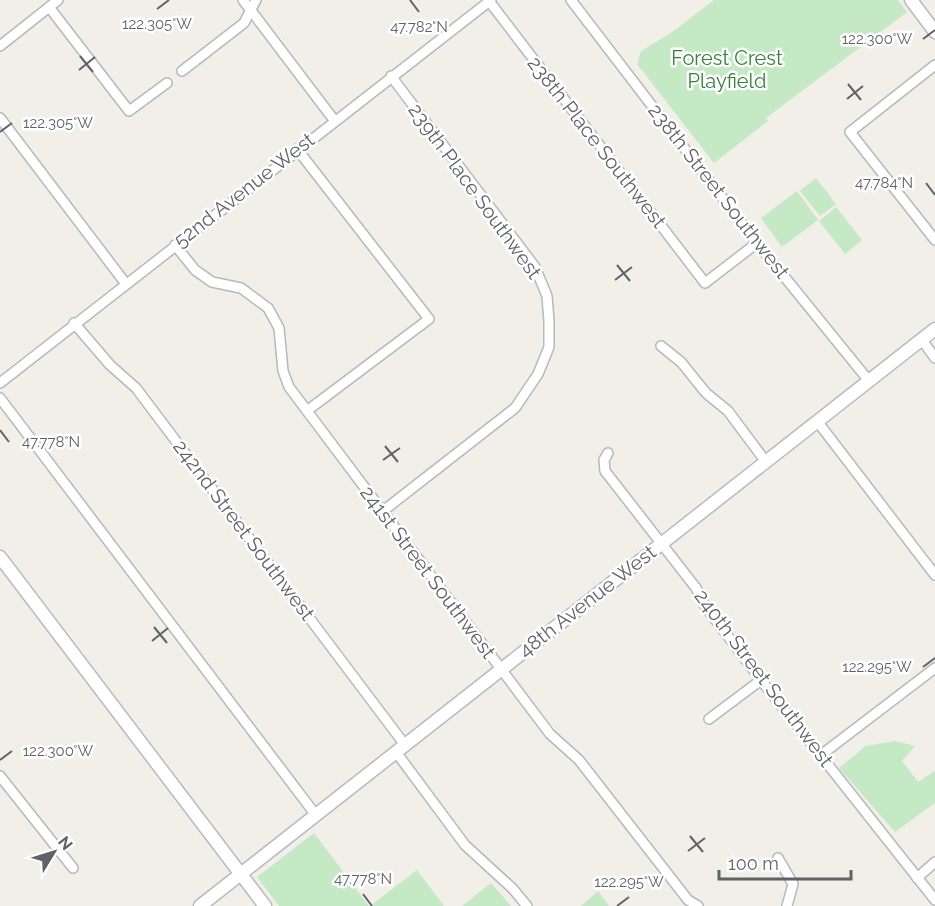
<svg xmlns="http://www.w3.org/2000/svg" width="935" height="906" font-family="Raleway,sans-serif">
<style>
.green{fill:#c5e8c5}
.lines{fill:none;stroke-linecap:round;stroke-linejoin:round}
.street-casing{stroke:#b5b8bc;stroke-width:12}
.secondary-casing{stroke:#b6babf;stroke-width:15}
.street{stroke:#fff;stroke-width:9}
.secondary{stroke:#fff;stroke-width:12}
.ticks{fill:none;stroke:#5f6368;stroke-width:2}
.labels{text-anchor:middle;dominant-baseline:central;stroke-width:5;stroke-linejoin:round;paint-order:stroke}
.park-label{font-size:20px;fill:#348238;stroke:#fff}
.street-label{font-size:20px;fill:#5f6368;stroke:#fff}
.ticks-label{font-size:15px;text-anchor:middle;fill:#5f6368;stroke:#fff;stroke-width:5;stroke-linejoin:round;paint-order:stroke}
</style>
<rect width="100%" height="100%" fill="#f1efe8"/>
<!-- green -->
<g class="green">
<path d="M 714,0 L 898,0 L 907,12 L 766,118 L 768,121 L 714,163 L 637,64 L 641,51 L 671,33 Z"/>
<path d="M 816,178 L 836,204 L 820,216 L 800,191 Z"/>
<path d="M 797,191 L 818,220 L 782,247 L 761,218 Z"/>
<path d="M 836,207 L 862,240 L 845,254 L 819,221 Z"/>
<path d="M 895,741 L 915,746 L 902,761 L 918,782 L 935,771 L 935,803 L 895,832 L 839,768 L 866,746 Z"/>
<path d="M 314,833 L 369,906 L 279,906 L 257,877 Z"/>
<path d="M 417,870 L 444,906 L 370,906 Z"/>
<path d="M 491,883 L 511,906 L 462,906 Z"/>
<path d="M 598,891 L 609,906 L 581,906 Z"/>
</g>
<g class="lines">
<defs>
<g id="street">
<path d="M 243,0 L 334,120"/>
<path d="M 571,0 L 757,243 L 869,381"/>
<path d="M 489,1 L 705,283 L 757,243"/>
<path d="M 49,7 L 129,111 L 167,83"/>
<path d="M 0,46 L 58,0"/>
<path d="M 935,65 L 850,132 L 935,240"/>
<path d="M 182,71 L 244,23 L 256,0"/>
<path d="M 0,118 L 126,284"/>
<path d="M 297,149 L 429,319 L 308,410"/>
<path d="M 175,245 L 195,270 L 212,282 L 241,288 L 268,308 L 279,328 L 283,371 L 289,387 L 550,734 L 579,760 L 688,900 L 698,906"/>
<path d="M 74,323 L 110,365 L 136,388 L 405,745"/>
<path d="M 922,340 L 935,358"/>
<path d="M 661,346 L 681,362 L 706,393 L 728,411 L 766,462"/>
<path d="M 0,383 L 491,0"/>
<path d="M 0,398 L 315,814"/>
<path d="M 817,421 L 935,575"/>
<path d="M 608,453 L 604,460 L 605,471 L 696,588 L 705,606 L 761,680 L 935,900"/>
<path d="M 383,511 L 515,408 L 538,374 L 549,347 L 549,321 L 547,296 L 535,267 L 391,76"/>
<path d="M 709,719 L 761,680"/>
<path d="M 396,752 L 465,845 L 513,889 L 527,906"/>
<path d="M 821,755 L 935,668"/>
<path d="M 0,776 L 73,868"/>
<path d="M 778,858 L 793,884 L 787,906"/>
<path d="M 917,878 L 935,862"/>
</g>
<g id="secondary">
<path d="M 911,0 L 935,32"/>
<path d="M 0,557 L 265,906"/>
<path d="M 200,906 L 935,329"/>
</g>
</defs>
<!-- street casing -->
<use href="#street" class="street-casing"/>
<!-- secondary casing -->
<use href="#secondary" class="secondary-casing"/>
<!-- street -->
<use href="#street" class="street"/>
<!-- secondary -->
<use href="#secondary" class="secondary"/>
</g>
<!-- ticks -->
<path class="ticks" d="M 410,0 L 419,12M 157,9 L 169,0M 923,39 L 935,30M 80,56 L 93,72M 79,70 L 95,57M 848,84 L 861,100M 847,99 L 863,86M 0,132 L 12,123M 926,183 L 935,195M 617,265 L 630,281M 615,280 L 632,267M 0,430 L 9,442M 385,446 L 398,462M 383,460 L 400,448M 154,627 L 167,643M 152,641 L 168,628M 923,667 L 935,658M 0,760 L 12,751M 690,836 L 703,852M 688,851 L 705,838M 363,894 L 372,906M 617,906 L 629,897"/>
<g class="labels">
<!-- park labels -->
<g class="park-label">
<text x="727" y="58">Forest Crest<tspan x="727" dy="23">Playfield</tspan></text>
</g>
<!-- street labels -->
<g class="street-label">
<text transform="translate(597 142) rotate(52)">238th Place Southwest</text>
<text transform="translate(244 190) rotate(-38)">52nd Avenue West</text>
<text transform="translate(475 191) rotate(54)">239th Place Southwest</text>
<text transform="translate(719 191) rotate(52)">238th Street Southwest</text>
<text transform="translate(244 530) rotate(53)">242nd Street Southwest</text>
<text transform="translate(428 572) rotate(53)">241st Street Southwest</text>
<text transform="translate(587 601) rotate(-38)">48th Avenue West</text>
<text transform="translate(764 678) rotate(53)">240th Street Southwest</text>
</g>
</g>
<g class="ticks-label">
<text x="157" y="29">122.305°W</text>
<text x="419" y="32">47.782°N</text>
<text x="877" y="44">122.300°W</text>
<text x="58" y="128">122.305°W</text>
<text x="884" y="188">47.784°N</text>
<text x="51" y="447">47.778°N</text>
<text x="877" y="672">122.295°W</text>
<text x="58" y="756">122.300°W</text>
<text x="363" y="884">47.778°N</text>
<text x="629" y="887">122.295°W</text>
</g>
<!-- north arrow -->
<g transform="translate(54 852) rotate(52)" stroke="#ffffff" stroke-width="4.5" paint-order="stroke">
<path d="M0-4.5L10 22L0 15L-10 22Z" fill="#5f6368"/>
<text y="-9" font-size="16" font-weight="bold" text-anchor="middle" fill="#5f6368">N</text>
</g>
<!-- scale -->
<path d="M719 870v9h132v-9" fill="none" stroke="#5f6368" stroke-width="3"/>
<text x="728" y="870" font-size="18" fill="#5f6368" stroke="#ffffff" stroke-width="4.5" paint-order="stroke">100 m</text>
</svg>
